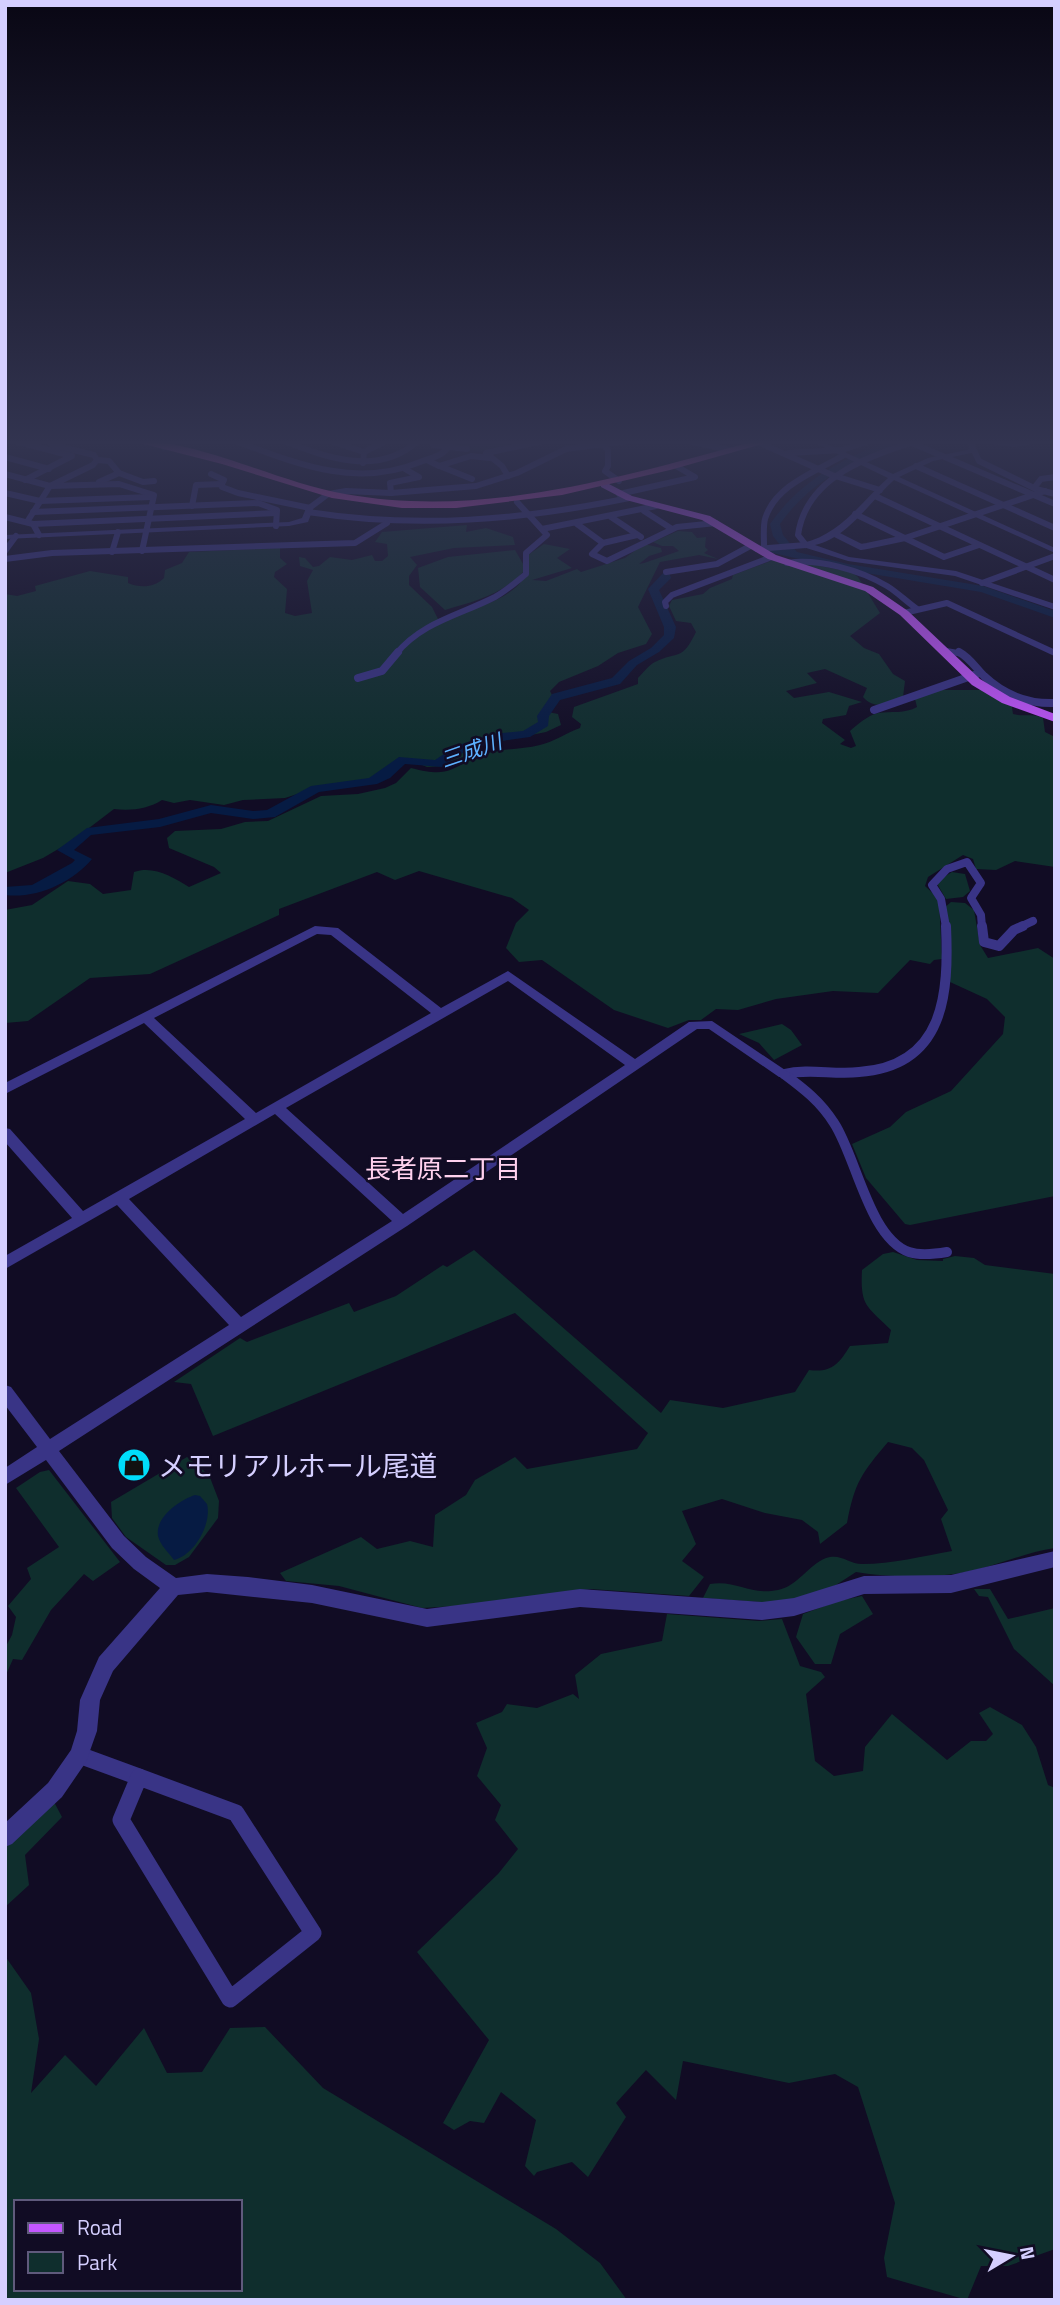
<svg xmlns="http://www.w3.org/2000/svg" width="1060" height="2305" font-family="'Titillium Web','Noto Sans JP',sans-serif">
<style>
.green{fill:#0f2e2d;fill-rule:evenodd}
.water{fill:#061b43}
.lines{fill:none;stroke-linecap:round;stroke-linejoin:round}
.river{fill:#061b43;fill-rule:evenodd}
.minor-far3{stroke:#393486;stroke-width:6}
.minor-far2{stroke:#393486;stroke-width:8}
.minor-far1{stroke:#393486;stroke-width:10}
.minor{stroke:#393486;stroke-width:17}
.tertiary{fill:#393486;fill-rule:evenodd}
.primary{fill:#c356ff;fill-rule:evenodd}
.trunk{fill:#e150ce;fill-rule:evenodd}
.labels{text-anchor:middle;dominant-baseline:central;stroke-width:5;stroke-linejoin:round;paint-order:stroke}
.far-water-label{font-size:21px;font-style:italic;fill:#5db1ff;stroke:#110c24}
.neighbourhood-label{font-size:26px;fill:#ffd1ee;stroke:#110c24}
.near-poi-label{font-size:28px;fill:#d5cfff;stroke:#110c24;text-anchor:start}
</style>
<rect width="100%" height="100%" fill="#110c24"/>
<!-- green -->
<g class="green">
<path d="M 429,440 L 511,440 L 508,445 L 480,451 L 434,444 Z"/>
<path d="M 467,525 L 466,532 L 486,528 L 513,537 L 515,545 L 454,548 L 410,557 L 417,565 L 409,576 L 409,585 L 432,607 L 438,619 C 471,609 535,597 528,555 L 544,544 L 570,549 L 557,558 L 572,568 L 532,580 L 546,581 L 577,569 L 581,572 L 625,558 L 644,544 L 661,548 L 662,552 L 649,556 L 639,564 L 644,563 L 679,551 L 673,546 L 662,546 L 653,542 L 678,531 L 692,532 L 697,538 L 706,537 L 705,547 L 708,550 L 704,553 L 718,559 L 699,555 L 660,562 L 638,607 L 652,634 L 646,644 L 618,653 L 598,666 L 559,682 L 550,691 L 554,699 L 552,706 L 544,706 L 543,711 L 558,714 L 561,725 L 546,732 L 502,741 L 498,735 L 480,738 L 477,746 L 459,761 L 446,766 L 427,767 L 410,760 L 400,762 L 383,780 L 370,784 L 316,788 L 285,798 L 243,800 L 224,805 L 190,800 L 174,803 L 162,800 C 148,809 131,811 114,809 L 72,841 L 43,858 L 5,873 L 5,594 L 17,596 L 36,591 L 35,586 L 90,571 L 128,577 L 128,583 C 140,588 154,588 164,578 L 165,570 L 182,563 L 189,552 L 280,548 L 280,558 L 287,564 L 275,572 L 274,577 L 287,589 L 285,613 L 295,616 L 312,613 L 307,581 L 313,570 L 300,566 L 299,557 L 305,558 L 313,567 L 319,566 L 330,557 L 352,560 L 372,555 L 375,561 L 382,561 L 388,556 L 387,544 L 375,542 L 382,532 Z"/>
<path d="M 515,550 L 526,569 C 504,594 476,601 445,610 L 420,587 L 418,568 L 448,557 Z"/>
<path d="M 779,558 L 851,572 L 858,577 L 880,613 L 850,636 L 864,648 L 879,654 L 893,674 L 905,681 L 903,697 C 887,703 876,711 863,697 L 867,688 L 825,669 L 807,673 L 817,683 L 786,691 L 794,698 L 829,692 L 862,702 L 849,706 L 846,715 L 823,719 L 822,723 L 845,740 L 840,744 L 851,748 L 856,746 L 850,731 C 858,724 867,716 878,713 C 891,711 905,714 917,707 L 915,699 L 934,690 L 989,690 L 1011,701 L 1013,714 C 1024,717 1033,713 1043,718 L 1045,732 L 1055,737 L 1055,867 L 1015,861 L 996,870 L 976,869 L 973,859 L 963,855 L 928,877 L 925,886 L 939,899 L 942,959 L 934,960 L 930,964 L 910,960 L 878,993 L 833,991 L 776,999 L 738,1010 L 716,1009 L 701,1020 L 689,1020 L 668,1028 L 614,1010 L 542,960 L 519,962 L 506,948 L 516,923 L 529,910 L 512,898 L 419,871 L 395,880 L 377,872 L 279,909 L 279,915 L 150,974 L 90,978 L 28,1021 L 5,1023 L 5,910 L 32,905 L 68,881 L 90,884 L 103,894 L 131,890 L 134,872 C 153,865 173,877 189,887 L 221,873 L 214,867 L 169,848 L 167,838 L 175,831 L 221,829 L 245,822 L 268,821 L 321,796 L 358,794 L 385,788 L 396,783 L 411,768 C 450,778 448,769 482,755 C 500,748 521,750 540,745 C 554,742 566,733 580,728 L 581,724 L 572,717 L 574,707 L 638,684 L 638,678 C 643,673 649,665 655,662 C 680,650 681,662 696,632 L 691,623 L 676,621 L 669,606 L 672,600 L 703,594 L 710,588 L 732,579 L 733,575 Z"/>
<path d="M 952,872 L 965,874 L 970,891 L 963,897 L 946,899 L 936,882 Z"/>
<path d="M 951,902 L 965,903 L 974,910 L 980,945 L 988,958 L 1038,948 L 1055,959 L 1055,1196 L 910,1225 L 905,1224 L 866,1178 L 852,1144 L 890,1127 L 906,1112 L 951,1091 L 1003,1034 L 1005,1017 L 987,999 L 950,982 L 944,908 Z"/>
<path d="M 782,1024 L 791,1030 L 802,1045 L 774,1060 L 759,1043 L 739,1034 Z"/>
<path d="M 474,1250 L 661,1413 L 670,1400 L 723,1408 L 795,1392 L 809,1370 C 831,1373 839,1364 850,1346 L 888,1343 L 891,1330 C 867,1306 860,1307 862,1270 L 883,1254 L 893,1252 L 917,1260 L 943,1261 L 943,1259 L 955,1256 L 974,1258 L 985,1265 L 1055,1274 L 1055,1548 C 1020,1553 989,1570 954,1574 C 925,1578 885,1577 856,1572 L 836,1585 L 788,1604 L 703,1598 L 710,1584 C 738,1580 749,1596 778,1590 C 798,1586 808,1565 826,1558 C 841,1553 849,1564 862,1564 C 892,1564 923,1556 952,1551 L 941,1519 L 948,1510 L 924,1460 L 912,1448 L 888,1442 C 861,1474 855,1482 847,1523 L 820,1544 L 818,1532 L 802,1520 L 765,1513 L 722,1499 L 682,1511 L 696,1544 L 682,1561 L 704,1577 L 689,1596 L 591,1589 L 456,1606 L 422,1608 L 339,1586 L 286,1581 L 280,1573 L 361,1537 L 377,1549 L 410,1541 L 433,1547 L 435,1515 L 466,1495 L 475,1480 L 515,1457 L 527,1469 L 637,1449 L 648,1433 L 515,1313 L 213,1436 L 191,1384 L 174,1382 L 240,1338 L 247,1342 L 349,1303 L 354,1312 L 396,1296 L 443,1265 L 447,1267 Z"/>
<path d="M 187,1457 L 209,1475 L 219,1501 L 218,1518 L 189,1557 L 175,1565 L 166,1565 L 126,1537 L 112,1518 L 111,1502 Z"/>
<path d="M 49,1470 L 120,1562 L 93,1581 L 84,1574 L 51,1610 L 22,1660 L 13,1659 L 5,1677 L 5,1648 L 12,1635 L 16,1617 L 8,1606 L 31,1579 L 27,1568 L 59,1547 L 16,1488 L 40,1472 Z"/>
<path d="M 974,1589 L 990,1589 L 1008,1619 L 1055,1608 L 1055,1686 L 1014,1649 L 988,1597 L 979,1596 Z"/>
<path d="M 862,1596 L 873,1614 L 840,1634 L 831,1664 L 815,1664 L 796,1637 L 803,1614 L 838,1601 Z"/>
<path d="M 667,1614 L 759,1621 L 782,1619 L 800,1666 L 821,1672 L 825,1677 L 806,1694 L 815,1761 L 834,1776 L 863,1771 L 865,1747 L 892,1714 L 947,1760 L 971,1741 L 986,1741 L 993,1734 L 979,1713 L 990,1707 L 1022,1725 L 1036,1747 L 1048,1785 L 1055,1788 L 1055,2249 L 1008,2266 L 981,2266 L 967,2300 L 887,2277 L 884,2258 L 895,2203 L 858,2087 L 835,2074 L 789,2083 L 683,2061 L 676,2100 L 646,2070 L 616,2103 L 626,2117 L 588,2177 L 572,2162 L 537,2172 L 534,2176 L 525,2166 L 536,2120 L 501,2092 L 484,2123 L 470,2121 L 454,2130 L 443,2123 L 489,2040 L 417,1952 L 498,1874 L 518,1849 L 495,1820 L 501,1805 L 477,1776 L 487,1748 L 476,1723 L 502,1712 L 507,1704 L 537,1708 L 573,1694 L 579,1699 L 575,1675 L 601,1654 L 662,1641 Z"/>
<path d="M 54,1802 L 62,1817 L 25,1855 L 29,1885 L 5,1907 L 5,1846 Z"/>
<path d="M 5,1956 L 31,1993 L 39,2039 L 31,2093 L 65,2055 L 96,2086 L 144,2028 L 167,2073 L 202,2072 L 230,2028 L 265,2027 L 323,2088 L 556,2229 L 600,2263 L 627,2300 L 5,2300 ZM 16,2202 L 240,2202 L 240,2289 L 16,2289 Z"/>
</g>
<!-- water -->
<path class="water" d="M 195,1495 L 200,1496 L 207,1504 C 212,1523 195,1555 174,1560 C 169,1553 160,1545 158,1536 C 155,1517 180,1500 195,1495 Z"/>
<g class="lines">
<!-- river -->
<g class="river">
<path d="M 894,440 L 908,440 C 898,447 884,450 872,455 C 835,470 803,491 780,524 L 783,535 L 797,552 L 848,564 L 983,586 L 1055,611 L 1055,618 L 981,592 L 848,570 L 764,551 L 764,547 L 784,550 L 773,536 L 770,524 C 801,480 844,457 894,440 Z"/>
<path d="M 665,571 L 669,572 L 671,578 L 659,590 L 676,627 L 674,638 L 659,652 L 637,665 L 620,684 L 560,700 L 549,716 L 548,726 L 530,737 L 494,742 L 464,752 L 442,767 L 405,764 L 390,778 L 377,784 L 319,792 L 275,817 L 253,819 L 211,813 L 160,827 L 91,835 L 74,850 L 92,859 C 72,883 36,899 5,895 L 5,887 L 32,885 L 72,863 L 75,860 L 57,850 L 87,828 L 159,819 L 211,805 L 253,811 L 267,810 L 311,786 L 369,778 L 399,757 L 435,760 L 456,746 L 492,734 L 523,731 L 538,722 L 537,716 L 552,694 L 612,678 L 629,661 L 651,648 L 664,635 L 664,627 L 648,589 Z"/>
</g>
<!-- minor-far3 -->
<g class="minor-far3">
<path d="M 11,440 L 72,456 L 25,480"/>
<path d="M 233,440 C 295,463 355,489 420,462 C 430,458 443,456 448,447"/>
<path d="M 281,440 C 326,457 378,478 419,440"/>
<path d="M 327,440 L 364,452 L 363,463"/>
<path d="M 396,440 L 404,440"/>
<path d="M 684,440 L 730,450"/>
<path d="M 753,440 L 832,475 L 880,490"/>
<path d="M 969,440 L 979,461 L 1036,489 L 1055,494"/>
<path d="M 986,440 L 1014,444 L 1039,440"/>
<path d="M 912,443 L 1055,504"/>
<path d="M 433,445 L 467,449"/>
<path d="M 604,446 L 608,450 L 608,466 L 605,471 L 619,481"/>
<path d="M 164,447 L 178,440"/>
<path d="M 364,452 L 388,440"/>
<path d="M 788,453 L 842,450 L 872,440"/>
<path d="M 5,457 L 49,469"/>
<path d="M 97,460 L 109,461 L 119,473 L 99,482"/>
<path d="M 427,460 L 439,466 L 471,456 L 490,458"/>
<path d="M 916,466 L 1055,528"/>
<path d="M 442,467 L 472,479"/>
<path d="M 119,473 L 143,482 L 154,481"/>
<path d="M 5,474 L 50,486 L 119,484 L 154,495 L 142,551"/>
<path d="M 211,474 L 224,480 L 222,484"/>
<path d="M 508,476 L 502,466 L 486,453 L 547,440"/>
<path d="M 1034,488 L 1041,479 L 1055,477"/>
<path d="M 5,493 L 40,501 L 151,497"/>
<path d="M 391,493 L 390,483 L 419,477 L 405,469"/>
<path d="M 329,494 L 346,491 L 391,493 L 476,486 L 517,473 L 566,449 L 635,440"/>
<path d="M 619,494 L 695,477 L 676,466"/>
<path d="M 875,496 L 1055,580"/>
<path d="M 192,506 L 196,485 L 222,484 L 222,487 L 238,493 L 310,508"/>
<path d="M 644,511 L 672,529"/>
<path d="M 33,512 L 258,503 L 277,510 L 276,526"/>
<path d="M 308,512 C 417,529 522,520 629,498"/>
<path d="M 855,514 L 944,557 L 979,545"/>
<path d="M 5,517 L 33,524 L 39,535"/>
<path d="M 611,517 L 641,537"/>
<path d="M 27,522 L 50,486 L 93,465 L 97,460 L 94,455 L 53,445 L 48,440"/>
<path d="M 33,524 L 276,513"/>
<path d="M 577,524 L 603,543 L 637,535"/>
<path d="M 542,529 L 656,506"/>
<path d="M 835,534 L 861,547 L 867,546 L 905,538 L 1045,491"/>
<path d="M 603,543 L 592,554 L 607,561 L 677,527 L 716,523"/>
<path d="M 806,545 L 798,535 C 806,476 871,455 921,440"/>
<path d="M 764,546 C 764,537 763,527 765,519 C 775,485 817,471 844,455"/>
<path d="M 757,549 L 806,545"/>
<path d="M 5,551 L 16,536"/>
<path d="M 112,552 L 118,532"/>
<path d="M 5,559 L 52,553 L 355,543 L 387,523"/>
<path d="M 787,563 C 818,558 860,570 887,586 C 897,592 907,602 917,609"/>
<path d="M 666,572 L 717,564 L 752,545"/>
<path d="M 982,583 L 1055,556"/>
<path d="M 666,606 L 665,602 L 672,595 L 772,557"/>
<path d="M 904,613 L 947,603 L 1055,653"/>
<path d="M 941,650 L 963,654"/>
<path d="M 396,654 C 422,622 460,615 495,597 C 506,591 516,582 526,574 L 526,553 L 547,535 L 517,502"/>
</g>
<!-- minor-far2 -->
<g class="minor-far2">
<path d="M 959,652 C 970,658 975,667 984,676 C 1004,695 1027,704 1055,703"/>
<path d="M 358,678 L 382,671 L 398,652"/>
<path d="M 874,710 L 977,674"/>
<path d="M 946,927 L 941,899 L 932,885 L 947,869 L 967,862 L 981,883 L 971,898 L 981,915 L 982,927"/>
<path d="M 1020,927 L 1033,921"/>
</g>
<!-- minor-far1 -->
<g class="minor-far1">
<path d="M 982,926 L 984,942 L 999,946 L 1014,930 L 1023,926"/>
<path d="M 784,1074 C 809,1068 834,1075 859,1072 C 945,1066 949,993 946,926"/>
<path d="M 784,1074 C 804,1089 820,1101 834,1123 C 856,1156 869,1238 909,1252 C 921,1256 935,1254 947,1252"/>
</g>
<!-- minor -->
<g class="minor">
<path d="M 79,1755 L 139,1777"/>
<path d="M 139,1777 L 236,1813 L 313,1933 L 230,1999 L 121,1820 Z"/>
</g>
<!-- tertiary -->
<g class="tertiary">
<path d="M 809,440 L 818,440 L 893,474 L 928,458 L 976,448 L 976,452 L 933,461 L 899,477 L 1055,548 L 1055,553 L 894,480 C 869,502 849,537 815,545 L 849,557 L 956,571 L 1055,604 L 1055,610 L 955,576 L 848,561 L 803,547 L 803,543 C 841,534 861,502 888,478 Z"/>
<path d="M 326,492 L 333,494 L 313,509 L 308,522 L 289,526 L 5,539 L 5,535 L 289,522 L 302,518 L 307,506 Z"/>
<path d="M 315,926 L 338,928 L 441,1008 L 508,971 L 635,1059 L 689,1022 L 712,1021 L 791,1074 L 789,1077 L 779,1077 L 709,1029 L 697,1029 L 407,1226 L 59,1451 L 124,1536 L 146,1557 L 176,1578 L 207,1574 L 248,1577 L 312,1585 L 427,1609 L 580,1589 L 762,1602 L 794,1598 L 864,1576 L 951,1575 L 1055,1551 L 1055,1567 L 951,1593 L 864,1594 L 794,1616 L 762,1620 L 580,1607 L 427,1627 L 312,1603 L 207,1592 L 178,1595 L 113,1671 L 100,1700 L 97,1731 L 86,1762 L 62,1797 L 12,1844 L 5,1847 L 5,1823 L 48,1783 L 71,1750 L 77,1731 L 80,1700 L 99,1657 L 160,1588 L 134,1569 L 112,1548 L 46,1460 L 5,1485 L 5,1468 L 37,1447 L 5,1405 L 5,1385 L 11,1387 L 50,1439 L 229,1325 L 117,1205 L 5,1269 L 5,1256 L 72,1218 L 5,1142 L 5,1128 L 10,1129 L 83,1211 L 245,1119 L 144,1023 L 5,1094 L 5,1083 ZM 317,934 L 331,935 L 431,1013 L 256,1113 L 154,1018 ZM 508,981 L 625,1065 L 403,1214 L 286,1108 ZM 275,1114 L 392,1221 L 241,1317 L 129,1199 Z"/>
</g>
<!-- primary -->
<path class="primary" d="M 601,483 L 607,483 L 632,496 L 710,516 L 776,555 L 873,587 L 908,611 L 980,679 L 1010,697 L 1055,714 L 1055,722 L 1002,703 L 972,685 L 900,615 L 865,591 L 768,559 L 702,520 L 626,500 L 601,487 Z"/>
<!-- trunk -->
<path class="trunk" d="M 128,440 C 203,440 272,481 345,494 C 485,519 624,476 759,440 L 776,440 L 670,470 L 562,495 L 456,508 L 402,508 L 332,498 L 222,464 Z"/>
</g>
<!-- sky -->
<linearGradient id="sky" x2="0" y2="1"><stop stop-color="#090714"/><stop offset="0.58" stop-color="#323450"/><stop offset="1" stop-color="#323450" stop-opacity="0"/></linearGradient>
<rect width="1060" height="763" fill="url(#sky)"/>
<!-- icons -->
<defs>
<symbol id="shop-disc" viewBox="-11 -11 22 22"><circle r="9.5" fill="#00ddfa" stroke="#110c24"/><path d="M-5-2.5h2.3a2.7 3.5 0 0 1 5.4 0H5L5.5 6h-11ZM-1.5-2.5h3a1.5 2.3 0 0 0-3 0Z" fill="#111"/></symbol>
</defs>
<g fill-rule="evenodd">
<use href="#shop-disc" x="115" y="1446" width="38" height="38"/>
</g>
<g class="labels">
<!-- far-water labels -->
<g class="far-water-label">
<text transform="translate(471 750) rotate(-19)">三成川</text>
</g>
<!-- neighbourhood labels -->
<g class="neighbourhood-label">
<text x="443" y="1168">長者原二丁目</text>
</g>
<!-- near-poi labels -->
<g class="near-poi-label">
<text x="158" y="1465">メモリアルホール尾道</text>
</g>
</g>
<!-- border -->
<rect width="1060" height="2305" fill="none" stroke="#d5cfff" stroke-width="14"/>
<!-- legend -->
<rect x="14" y="2200" width="228" height="91" fill="#110c24" stroke="#5f5a7c" stroke-width="2"/>
<rect x="28" y="2223" width="35" height="10" fill="#c356ff" stroke="#5f5a7c" stroke-width="2"/>
<text x="77" y="2235" font-size="21" fill="#d5cfff">Road</text>
<rect x="28" y="2252" width="35" height="21" fill="#0f2e2d" stroke="#5f5a7c" stroke-width="2"/>
<text x="77" y="2270" font-size="21" fill="#d5cfff">Park</text>
<!-- north arrow -->
<g transform="translate(1011 2256) rotate(80)" stroke="#110c24" stroke-width="5" paint-order="stroke">
<path d="M0-5L12 26L0 18L-12 26Z" fill="#d5cfff"/>
<text y="-10" font-size="19" font-weight="bold" text-anchor="middle" fill="#d5cfff">N</text>
</g>
</svg>
